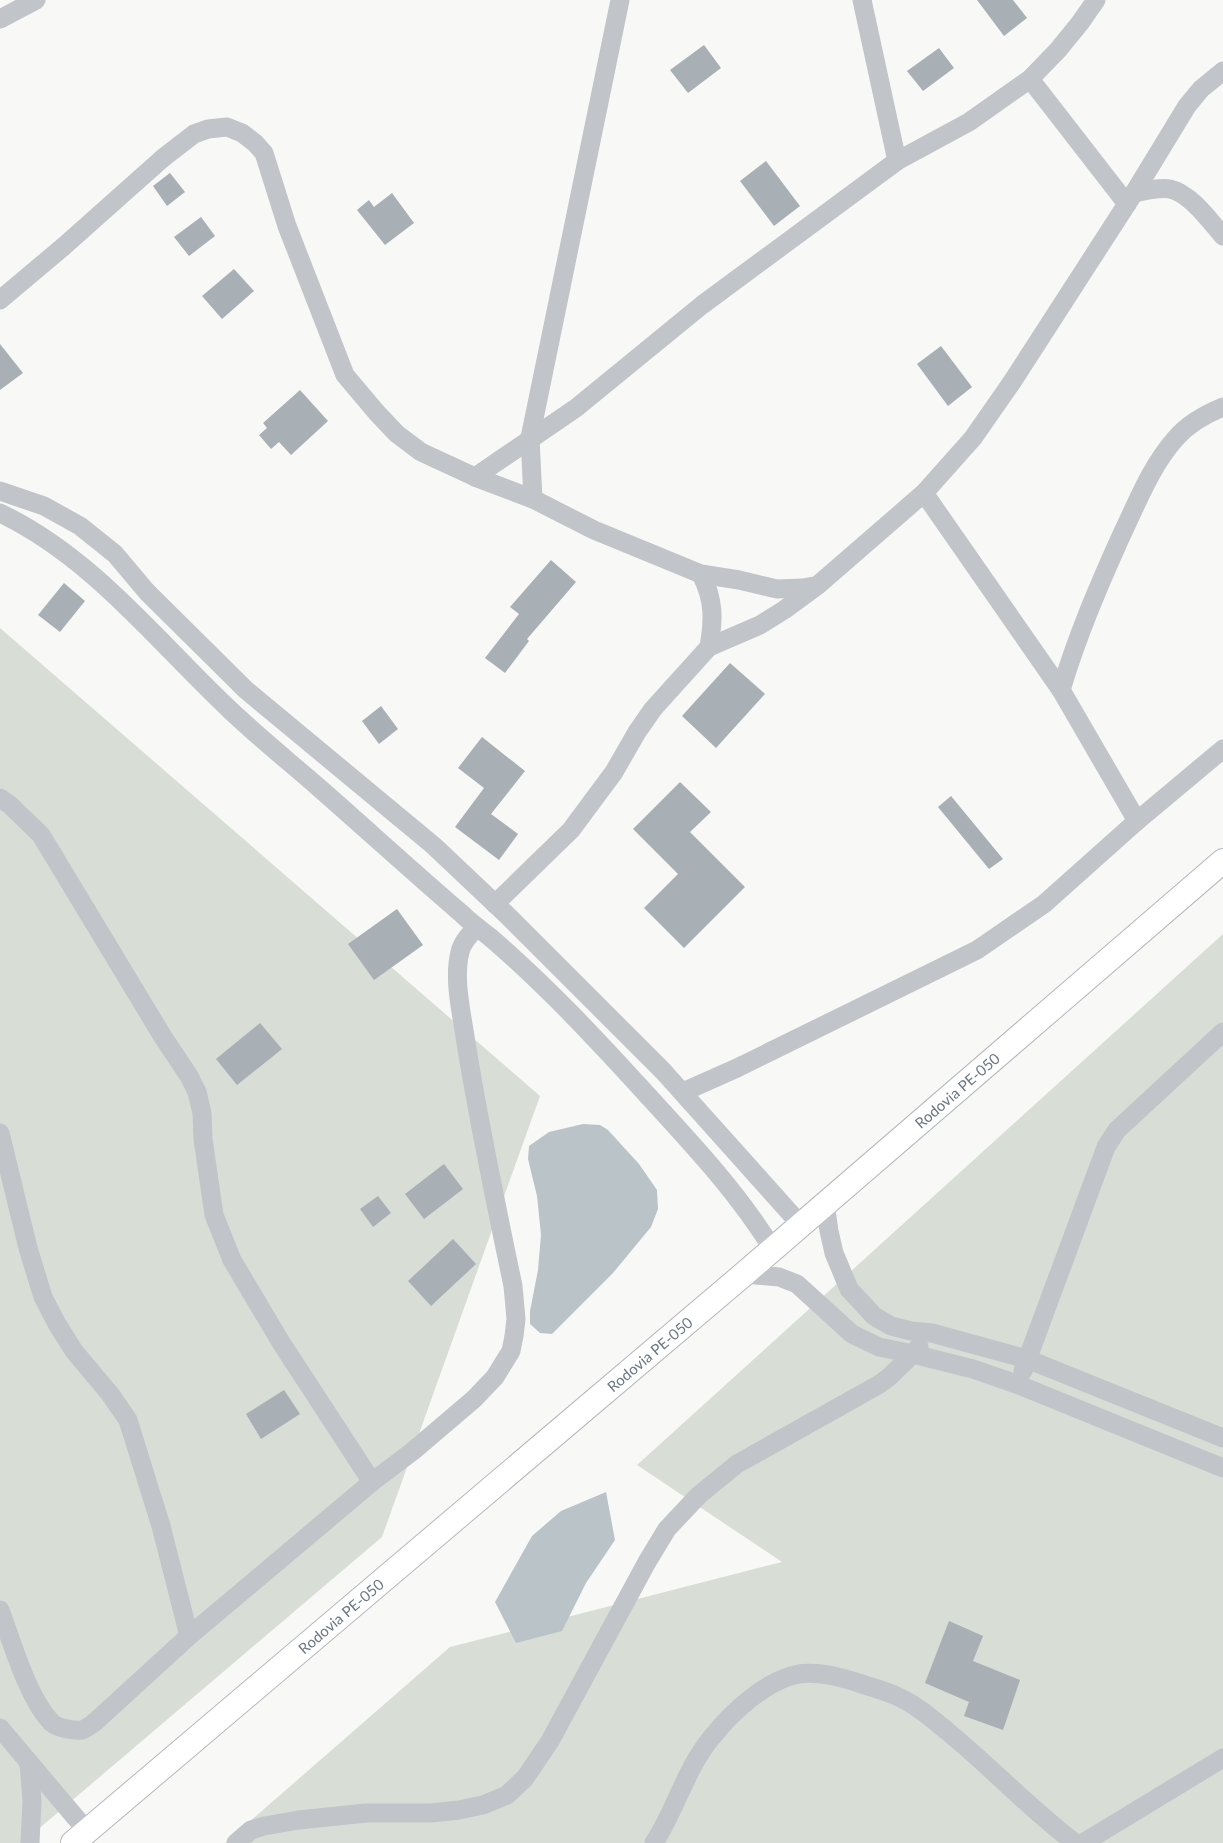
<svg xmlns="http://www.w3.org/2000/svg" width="1223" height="1843" font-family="Lato,sans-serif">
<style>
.green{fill:#d8ddd6}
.water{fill:#bac3c8}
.building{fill:#a8afb5}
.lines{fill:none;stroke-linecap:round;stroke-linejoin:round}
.major-casing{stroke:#b4b8bc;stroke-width:26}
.minor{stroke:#c1c4c8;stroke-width:19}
.major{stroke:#fff;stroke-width:24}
.labels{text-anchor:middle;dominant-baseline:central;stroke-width:5;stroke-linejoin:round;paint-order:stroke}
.street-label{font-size:15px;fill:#6b7784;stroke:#fff}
</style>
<rect width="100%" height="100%" fill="#f8f9f7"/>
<!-- green -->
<g class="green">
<path d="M 0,628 L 540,1096 L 382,1537 L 22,1843 L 0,1843 Z"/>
<path d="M 1223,934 L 1223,1843 L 225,1843 L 450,1647 L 782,1562 L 637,1465 Z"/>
</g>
<!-- water -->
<g class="water">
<path d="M 583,1124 L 600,1125 L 608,1130 L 639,1164 L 657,1190 L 658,1209 L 651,1227 L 613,1273 L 552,1334 L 540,1333 L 530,1324 L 530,1311 L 538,1270 L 541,1235 L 537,1196 L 528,1159 L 529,1146 L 549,1132 Z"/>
<path d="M 606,1492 L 615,1540 L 586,1583 L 562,1631 L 516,1643 L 495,1602 L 532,1536 L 561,1511 Z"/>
</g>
<!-- building -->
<g class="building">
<path d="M 977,0 L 1013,0 L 1027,18 L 1004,36 Z"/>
<path d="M 704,45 L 721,68 L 688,93 L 670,70 Z"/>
<path d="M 939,48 L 954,68 L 923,91 L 907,71 Z"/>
<path d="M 766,161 L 800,206 L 774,226 L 740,181 Z"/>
<path d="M 170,173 L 185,192 L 167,206 L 153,186 Z"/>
<path d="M 392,193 L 414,223 L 385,245 L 357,210 L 369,200 L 374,207 Z"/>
<path d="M 201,217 L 215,236 L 189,256 L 174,237 Z"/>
<path d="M 234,269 L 254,291 L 222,319 L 202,296 Z"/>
<path d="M 0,344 L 23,373 L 0,390 Z"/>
<path d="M 941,346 L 972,387 L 948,406 L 917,364 Z"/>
<path d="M 300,390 L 328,421 L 291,455 L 279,442 L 271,449 L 259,435 L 267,428 L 263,423 Z"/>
<path d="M 551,560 L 576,582 L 527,639 L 529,641 L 505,673 L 485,658 L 519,614 L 510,607 Z"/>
<path d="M 64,583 L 85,601 L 60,632 L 38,615 Z"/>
<path d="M 730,663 L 765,694 L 716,748 L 682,716 Z"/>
<path d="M 381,706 L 398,729 L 379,744 L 362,721 Z"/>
<path d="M 482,737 L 525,771 L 491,814 L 518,834 L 499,860 L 455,827 L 484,788 L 458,768 Z"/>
<path d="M 680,782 L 711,812 L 690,832 L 745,887 L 684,948 L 644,908 L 678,874 L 633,829 Z"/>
<path d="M 951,796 L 1003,859 L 989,869 L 938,807 Z"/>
<path d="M 397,909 L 423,945 L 374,980 L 348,944 Z"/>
<path d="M 260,1023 L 282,1049 L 237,1085 L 216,1059 Z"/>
<path d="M 444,1164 L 463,1189 L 424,1219 L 405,1194 Z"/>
<path d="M 378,1196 L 391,1213 L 373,1227 L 360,1209 Z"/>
<path d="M 453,1239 L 476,1264 L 431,1306 L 408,1281 Z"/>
<path d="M 284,1390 L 300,1414 L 261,1439 L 246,1414 Z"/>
<path d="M 949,1621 L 983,1636 L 973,1661 L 1020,1680 L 1003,1730 L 964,1716 L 969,1702 L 925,1683 Z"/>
</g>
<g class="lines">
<defs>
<g id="major">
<path id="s1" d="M 73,1843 L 744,1274 L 1223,861"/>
</g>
</defs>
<!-- major casing -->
<use href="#major" class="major-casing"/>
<!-- minor -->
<g class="minor">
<path d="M 862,0 L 897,161"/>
<path d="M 0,19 L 36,0"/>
<path d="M 1030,79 L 1127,204"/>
<path d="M 1134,193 C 1145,191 1158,187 1170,189 C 1190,193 1210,221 1223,236"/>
<path d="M 0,300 L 63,247 L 163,158 L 194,134 L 208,129 L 227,127 L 242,133 L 255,143 L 264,153 L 287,226 L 345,375 L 377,413 L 397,434 L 421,452 L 475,477 L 533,499 L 594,530 L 701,574 L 739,580 L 777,589 L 802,588 L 814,586"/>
<path d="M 475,477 L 576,408 L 702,305 L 897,161 L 969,122 L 1030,79 L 1058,50 L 1080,23 L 1096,0"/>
<path d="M 0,491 L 44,506 L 80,526 L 115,554 L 147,592 L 246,690 L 434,846 L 508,916 L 663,1071 L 800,1224"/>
<path d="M 924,493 L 1061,690 L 1137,821"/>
<path d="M 533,499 L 530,438 L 620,0"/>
<path d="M 0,513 C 92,557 155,639 228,708 C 256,735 287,760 317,786 C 365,828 413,872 462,914 C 471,923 481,930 491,938 C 548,987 600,1043 650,1098 C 694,1146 738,1193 772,1248"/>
<path d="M 701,574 C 714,600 714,618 709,647"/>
<path d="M 1061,690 C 1077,636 1099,585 1122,534 C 1138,501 1151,466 1176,438 C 1188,424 1206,414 1223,407"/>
<path d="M 0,798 L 10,805 L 41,835 L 163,1037 L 189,1076 L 197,1092 L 202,1113 L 203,1139 L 214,1215 L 232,1260 L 282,1344 L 372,1482"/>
<path d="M 495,904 L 571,830 L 614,772 L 637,732 L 653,709 L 709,647 L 760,625 L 784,610 L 818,585 L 924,493 L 973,438 L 1012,382 L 1134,193 L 1187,106 L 1201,89 L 1223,71"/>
<path d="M 683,1092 L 737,1068 L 977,950 L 1044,904 L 1137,821 L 1223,749"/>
<path d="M 0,1133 L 28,1248 L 43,1297 L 57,1324 L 74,1351 L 110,1394 L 128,1420 L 161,1526 L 189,1636"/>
<path d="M 825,1203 L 829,1231 L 834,1253 L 849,1289 L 874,1316 L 891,1326 L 911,1331 L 932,1333 L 1027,1359 L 1223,1438"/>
<path d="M 744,1274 L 779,1277 L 797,1284 L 852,1334 L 879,1347 L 913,1354 L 919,1347"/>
<path d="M 1023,1371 L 1106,1147 L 1117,1130 L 1223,1032"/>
<path d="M 0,1610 C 12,1642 28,1699 52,1723 C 58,1728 74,1731 82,1730 C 86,1729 92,1724 95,1722 L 189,1636 L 372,1482 L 413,1451 L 474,1399 L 495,1377 L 511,1351 L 514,1336 L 516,1319 L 513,1286 C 496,1205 479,1124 466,1043 C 462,1014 453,980 460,952 C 462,942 470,934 477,927"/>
<path d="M 0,1728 L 87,1831"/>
<path d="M 29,1763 L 32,1801 L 30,1843"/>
<path d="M 236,1843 L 251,1830 L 264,1826 L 299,1820 L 366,1813 L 431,1813 L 459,1810 L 483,1805 L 507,1795 L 525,1778 L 550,1741 L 647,1562 L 667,1529 L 699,1495 L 737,1464 L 878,1385 L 888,1378 L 913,1354 L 973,1369 L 1019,1385 L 1223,1468"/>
<path d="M 654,1843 C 676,1809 686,1768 712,1737 C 732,1712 766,1680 799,1674 C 818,1671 840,1677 859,1683 C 870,1687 883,1690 894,1695 C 914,1703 931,1718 947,1731 C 991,1767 1030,1809 1075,1843"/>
<path d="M 1083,1843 L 1223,1758"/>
</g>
<!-- major -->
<use href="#major" class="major"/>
</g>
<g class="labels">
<!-- street labels -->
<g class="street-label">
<text stroke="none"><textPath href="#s1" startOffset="1161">Rodovia PE-050</textPath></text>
<text stroke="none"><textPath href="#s1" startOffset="756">Rodovia PE-050</textPath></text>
<text stroke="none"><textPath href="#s1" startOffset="351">Rodovia PE-050</textPath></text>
</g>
</g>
</svg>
